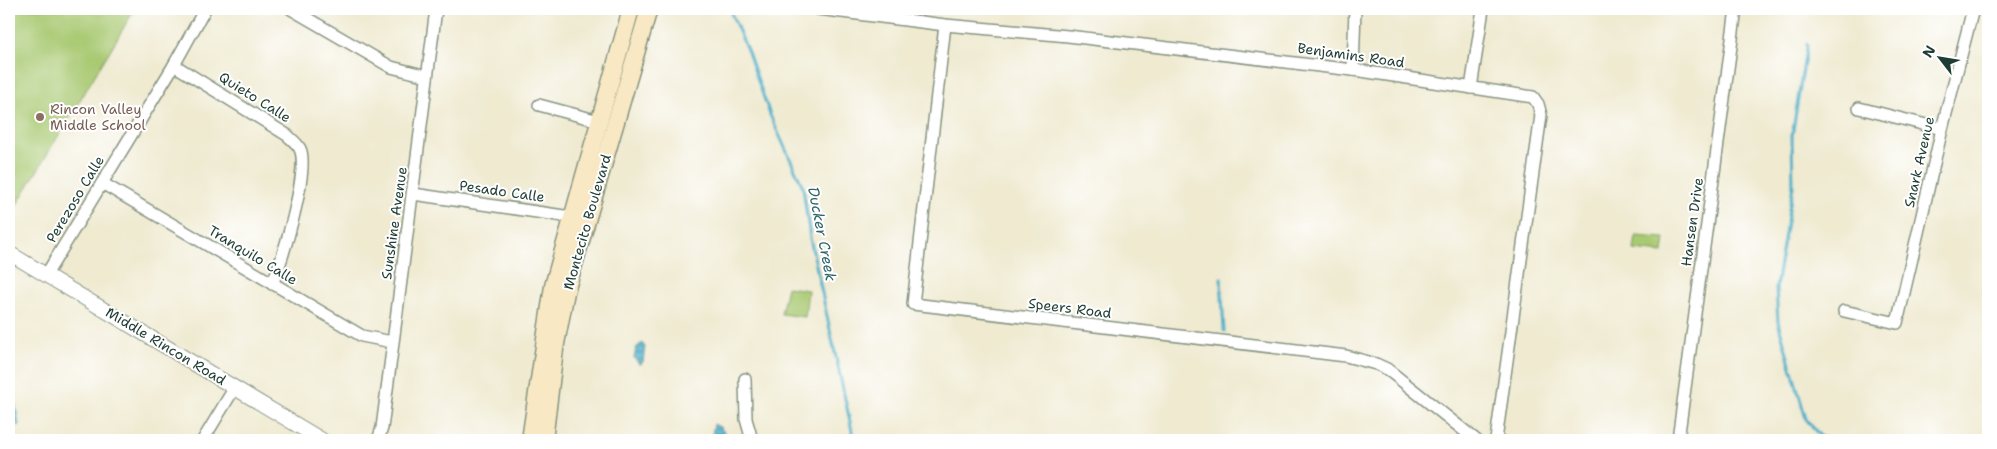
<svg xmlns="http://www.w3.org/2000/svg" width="1997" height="449" font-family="'Shantell Sans',sans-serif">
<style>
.garden{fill:#a9c972;stroke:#648353}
.water{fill:url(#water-rules);stroke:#34767e}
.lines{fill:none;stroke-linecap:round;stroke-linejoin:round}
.stream{stroke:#49aec9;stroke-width:3}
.minor-casing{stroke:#879482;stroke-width:14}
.tertiary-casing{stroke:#879482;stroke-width:16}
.secondary-casing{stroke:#879482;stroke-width:19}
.minor{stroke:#fff;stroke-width:11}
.tertiary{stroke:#fff;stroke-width:14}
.secondary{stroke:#f8e8c3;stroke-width:16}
.education-dot{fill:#8d6e63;stroke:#fff;stroke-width:2}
.labels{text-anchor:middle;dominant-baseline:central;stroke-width:4;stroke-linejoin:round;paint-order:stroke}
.street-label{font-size:14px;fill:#1f3d34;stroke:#fff}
.education-label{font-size:14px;fill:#785e54;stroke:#fff;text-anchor:start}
.water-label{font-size:15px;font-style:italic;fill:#2e6568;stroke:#fff}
</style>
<defs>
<pattern id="water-rules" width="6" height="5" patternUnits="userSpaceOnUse" patternTransform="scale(1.25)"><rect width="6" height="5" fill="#49aec9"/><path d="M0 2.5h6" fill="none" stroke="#3c8fa4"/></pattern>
</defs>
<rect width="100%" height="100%" fill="#fff"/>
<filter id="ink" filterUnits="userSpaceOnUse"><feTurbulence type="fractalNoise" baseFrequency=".02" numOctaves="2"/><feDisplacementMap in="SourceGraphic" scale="10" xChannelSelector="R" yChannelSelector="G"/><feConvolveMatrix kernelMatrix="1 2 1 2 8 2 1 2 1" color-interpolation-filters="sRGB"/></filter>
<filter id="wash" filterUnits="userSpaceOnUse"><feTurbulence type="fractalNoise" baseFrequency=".0096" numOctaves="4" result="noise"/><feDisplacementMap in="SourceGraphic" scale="20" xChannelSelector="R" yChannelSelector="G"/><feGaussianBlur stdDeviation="1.12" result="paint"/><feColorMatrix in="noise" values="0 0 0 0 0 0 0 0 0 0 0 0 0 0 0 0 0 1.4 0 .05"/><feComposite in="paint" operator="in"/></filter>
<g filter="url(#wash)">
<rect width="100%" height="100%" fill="#efead0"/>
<!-- garden -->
<g class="garden">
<path d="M 9,9 L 135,9 L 10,216 L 9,215 Z"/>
<path d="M 1636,236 L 1665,238 L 1663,253 L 1634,250 Z"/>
<path d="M 787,287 L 808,290 L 805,317 L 781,314 Z"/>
</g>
<!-- water -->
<g class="water">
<path d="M 642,343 L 645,347 L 643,362 L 640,365 L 634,358 L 636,348 Z"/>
<path d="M 714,424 L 720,427 L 728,437 L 727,440 L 711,440 Z"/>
</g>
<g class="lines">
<!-- stream -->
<g class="stream">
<path d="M 731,13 L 748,52 L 770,115 L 803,187 L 810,238 L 854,440"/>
<path d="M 1807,44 L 1792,136 L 1793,186 L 1776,287 L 1778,322 L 1806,419 L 1823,440"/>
<path d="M 1221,278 L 1224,331"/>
<path d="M 9,372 L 18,425"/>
</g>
</g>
</g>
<g filter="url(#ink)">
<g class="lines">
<defs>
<g id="minor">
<path d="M 291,9 L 391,67 L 427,76"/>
<path d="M 818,9 L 945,25 L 1068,36 L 1361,71 L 1533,97 L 1538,104 L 1541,115 L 1496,440"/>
<path d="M 945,25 L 913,304 L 1346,356 L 1376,364 L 1387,369 L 1476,440"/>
<path d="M 174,65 L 287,135 C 291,139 298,144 300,149 C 310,169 282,263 272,284"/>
<path d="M 1353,70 L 1355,9"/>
<path d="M 1471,88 L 1483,9"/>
<path d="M 539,105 L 599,121"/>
<path d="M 1859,108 L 1942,129"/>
<path d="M 102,183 L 362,336 L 392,342"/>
<path d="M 413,194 L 578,218"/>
<path d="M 46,275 L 174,65 L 205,9"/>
<path d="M 1844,311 L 1897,323 L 1942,129 L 1973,9"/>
<path d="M 745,379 L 746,419 L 752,440"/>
<path d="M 203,440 L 235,387"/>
<path d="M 378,440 L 382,428 L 436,9"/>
<path d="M 1678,440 L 1736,9"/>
</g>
<path id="tertiary" d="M 9,253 L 322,440"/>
<g id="secondary">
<path d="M 530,440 L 553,286 L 631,9"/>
<path d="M 544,440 L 555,349 L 566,292 L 649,9"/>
</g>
</defs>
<!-- minor casing -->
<use href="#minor" class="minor-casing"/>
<!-- tertiary casing -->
<use href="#tertiary" class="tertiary-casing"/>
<!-- secondary casing -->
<use href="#secondary" class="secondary-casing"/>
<!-- minor -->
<use href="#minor" class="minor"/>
<!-- tertiary -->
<use href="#tertiary" class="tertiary"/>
<!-- secondary -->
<use href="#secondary" class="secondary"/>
</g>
</g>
<!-- markers -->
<circle class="education-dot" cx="40" cy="117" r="5"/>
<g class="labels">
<!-- street labels -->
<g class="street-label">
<text transform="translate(1351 55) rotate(8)">Benjamins Road</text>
<text transform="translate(255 97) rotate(32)">Quieto Calle</text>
<text transform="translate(1919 162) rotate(-77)">Snark Avenue</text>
<text transform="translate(502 191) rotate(8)">Pesado Calle</text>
<text transform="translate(75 199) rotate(-59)">Perezoso Calle</text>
<text transform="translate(587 222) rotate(-74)">Montecito Boulevard</text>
<text transform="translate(1692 222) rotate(-82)">Hansen Drive</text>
<text transform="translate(394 223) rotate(-82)">Sunshine Avenue</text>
<text transform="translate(253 255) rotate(31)">Tranquilo Calle</text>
<text transform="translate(1070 308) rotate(7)">Speers Road</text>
<text transform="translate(166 346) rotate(31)">Middle Rincon Road</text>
</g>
<!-- education labels -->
<g class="education-label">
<text x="50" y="109">Rincon Valley<tspan x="50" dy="16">Middle School</tspan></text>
</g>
<!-- water labels -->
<g class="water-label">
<text transform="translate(822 234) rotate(79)">Ducker Creek</text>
</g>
</g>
<!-- margin -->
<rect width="1997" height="449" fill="none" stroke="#fff" stroke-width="30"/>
<!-- north arrow -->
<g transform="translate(1940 58) rotate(301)" stroke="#ffffff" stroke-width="4" paint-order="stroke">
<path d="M0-4L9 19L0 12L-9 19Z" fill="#1f3d34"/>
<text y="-8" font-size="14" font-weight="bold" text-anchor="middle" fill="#1f3d34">N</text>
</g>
</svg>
